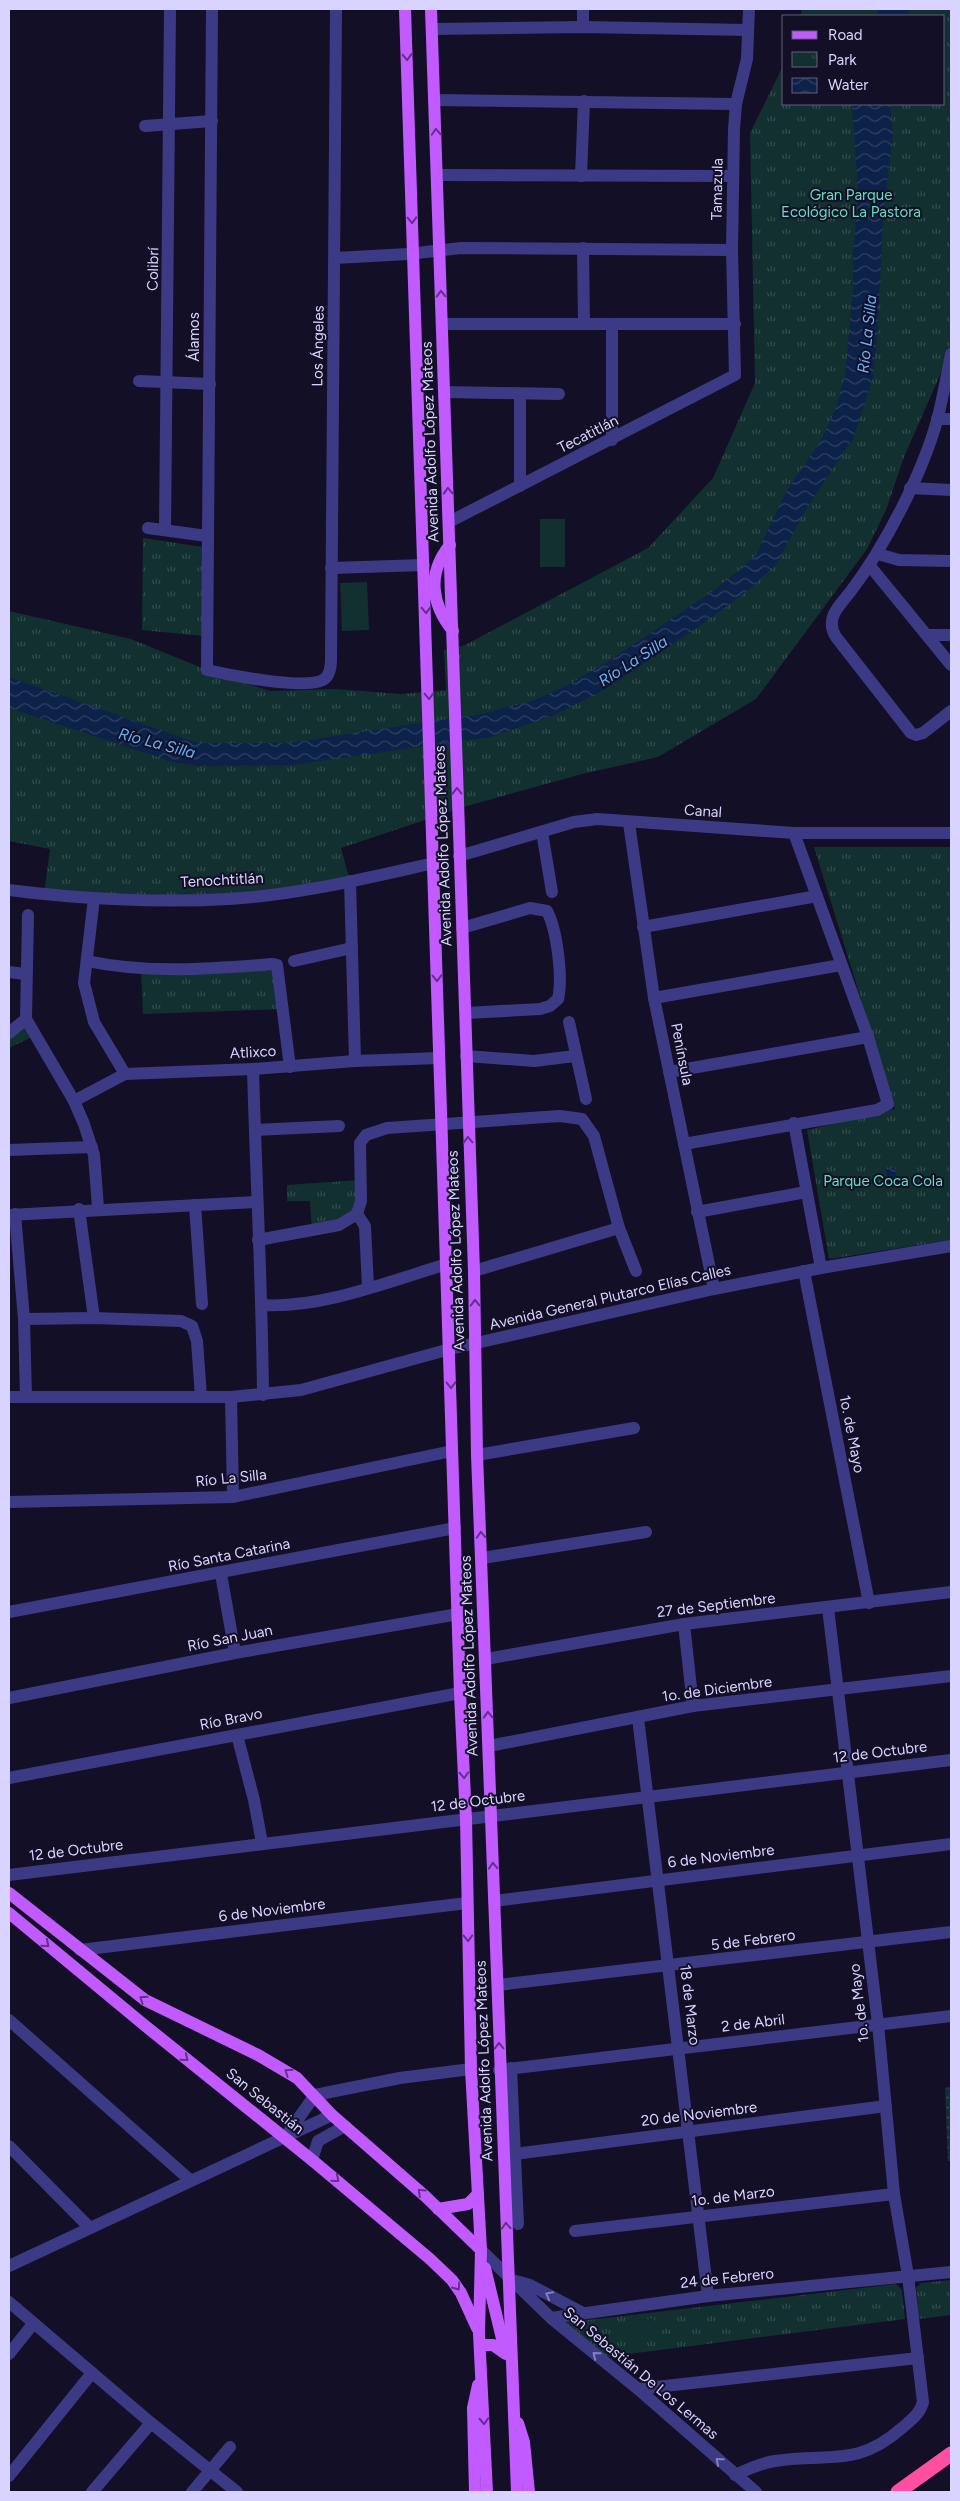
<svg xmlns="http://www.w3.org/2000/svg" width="960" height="2501" font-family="Figtree,sans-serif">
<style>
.grass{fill:url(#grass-dots)}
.park{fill:url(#park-tufts)}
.garden{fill:#12302f}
.water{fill:url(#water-waves)}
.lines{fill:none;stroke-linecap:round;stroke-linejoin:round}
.minor{stroke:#3d3a85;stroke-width:12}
.major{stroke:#c25bff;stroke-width:12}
.highway{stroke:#ff4fa3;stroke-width:15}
.oneway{stroke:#623188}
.oneway2{stroke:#837fbc}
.labels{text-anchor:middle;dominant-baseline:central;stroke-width:4;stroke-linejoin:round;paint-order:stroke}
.street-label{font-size:15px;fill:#d9d4ff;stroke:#130f26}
.park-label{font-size:15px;fill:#5fe0c0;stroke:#130f26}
.water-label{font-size:16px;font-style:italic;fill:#62b6ff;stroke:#130f26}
</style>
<defs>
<pattern id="grass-dots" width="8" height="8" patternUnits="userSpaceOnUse" patternTransform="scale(1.25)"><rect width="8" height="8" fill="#12302f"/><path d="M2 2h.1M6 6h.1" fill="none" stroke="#344d4e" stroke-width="1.8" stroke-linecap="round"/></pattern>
<pattern id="park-tufts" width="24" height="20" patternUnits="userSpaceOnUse" patternTransform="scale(1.25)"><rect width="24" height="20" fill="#12302f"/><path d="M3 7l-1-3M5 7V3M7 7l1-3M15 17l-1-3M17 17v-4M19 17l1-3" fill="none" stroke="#344d4e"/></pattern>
<pattern id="water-waves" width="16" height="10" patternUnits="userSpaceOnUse" patternTransform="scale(1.25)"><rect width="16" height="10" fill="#0c2248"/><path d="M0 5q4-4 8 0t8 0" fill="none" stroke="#2f4163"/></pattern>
</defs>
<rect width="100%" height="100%" fill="#130f26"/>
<!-- grass -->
<path class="grass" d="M 951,2087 L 951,2161 L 948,2161 L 945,2088 Z"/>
<!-- park -->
<g class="park">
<path d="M 802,9 L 951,9 L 951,350 L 904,457 L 886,510 L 867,549 L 756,699 L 658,757 L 582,774 L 467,806 L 341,848 L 350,881 L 256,896 L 44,894 L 50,849 L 9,841 L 9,611 L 131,639 L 207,670 L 270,691 L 335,689 L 401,694 L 446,690 L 444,650 L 465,645 L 648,548 L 713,478 L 755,383 L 750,133 L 784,64 L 784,104 L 944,104 L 944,16 L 800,16 Z"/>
<path d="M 143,538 L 203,547 L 203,636 L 142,630 Z"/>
<path d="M 814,847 L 951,847 L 951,1240 L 829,1259 L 807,1130 L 895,1109 Z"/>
<path d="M 272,964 L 284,1009 L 143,1014 L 141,969 Z"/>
<path d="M 26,1019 L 34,1036 L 9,1048 L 9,1033 Z"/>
<path d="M 361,1180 L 357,1214 L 312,1230 L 310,1201 L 287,1201 L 287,1185 Z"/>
<path d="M 951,2280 L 951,2315 L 919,2319 L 916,2288 L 921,2283 Z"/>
<path d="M 896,2284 L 902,2290 L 905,2319 L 605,2357 L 562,2323 Z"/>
</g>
<!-- garden -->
<g class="garden">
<rect x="540" y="519" width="25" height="48"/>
<path d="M 367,582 L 369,630 L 342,631 L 340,583 Z"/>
<path d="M 951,1052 L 951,1070 L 946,1071 L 941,1055 Z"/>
<path d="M 654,2318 L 656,2335 L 625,2339 L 623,2322 Z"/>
</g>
<!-- water -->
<g class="water">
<path d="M 879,9 L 909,9 L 908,16 L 877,16 Z"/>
<path d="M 852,104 L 890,104 L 893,134 L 883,218 L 878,327 L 873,377 L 854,437 L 807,508 L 782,554 L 776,564 L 749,590 L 704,623 L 604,690 L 552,716 L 490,737 L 291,765 L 199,766 L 173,762 L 9,708 L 9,677 L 189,740 L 201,743 L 288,743 L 481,714 L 532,701 L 564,687 L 609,661 L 716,589 L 756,555 L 787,490 L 820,442 L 836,408 L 845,375 L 853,291 L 853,255 L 858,193 Z"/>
<path d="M 894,1167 L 900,1185 L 891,1188 L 885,1170 Z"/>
</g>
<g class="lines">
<!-- minor -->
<g class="minor">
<path d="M 212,9 L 207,670 C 229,675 304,690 323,680 C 330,676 331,666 331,659 L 336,9"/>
<path d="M 583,27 L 583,9"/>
<path d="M 432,29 L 583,27 L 748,30"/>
<path d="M 434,100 L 736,104"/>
<path d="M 145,126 L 212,121"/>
<path d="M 438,175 L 733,176"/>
<path d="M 581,176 L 584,101"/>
<path d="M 583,248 L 584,324"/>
<path d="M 335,258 L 408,254 L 461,248 L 732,250"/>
<path d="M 442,324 L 735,324"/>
<path d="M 612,324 L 612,440"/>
<path d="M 951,354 C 947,375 943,396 938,417 C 923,473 885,546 851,591 C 840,605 824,618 836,637 L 911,733 L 916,735 L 923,733 L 951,711"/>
<path d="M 139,381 L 210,384"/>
<path d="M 445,392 L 559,394"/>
<path d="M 937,419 L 951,419"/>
<path d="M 520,486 L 520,394"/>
<path d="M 910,488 L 951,490"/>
<path d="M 449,522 L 735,375 L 732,250 L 734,129 L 736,104 L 747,59 L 749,9"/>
<path d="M 148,528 L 207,536"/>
<path d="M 165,530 L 170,9"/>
<path d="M 878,554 L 899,560 L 951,561"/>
<path d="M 870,566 L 951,665"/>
<path d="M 331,568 L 424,565"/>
<path d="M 928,635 L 951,635"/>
<path d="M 629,823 L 654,998 L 714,1289"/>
<path d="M 542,832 L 552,892"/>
<path d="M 459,856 L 574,822 L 597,819 L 794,833 L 951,833"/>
<path d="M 350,881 L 355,1061"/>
<path d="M 9,890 C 78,899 159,903 229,899 C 298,895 367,878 434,863"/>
<path d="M 94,898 L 84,983 L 94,1022 L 125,1074"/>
<path d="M 28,915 L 26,1019 L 74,1101 L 84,1124 L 94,1155 L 98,1208"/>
<path d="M 643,927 L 817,896"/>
<path d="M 462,928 L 530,908 L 547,911 C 557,930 563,978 558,999 L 550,1006 L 540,1009 L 466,1013"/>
<path d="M 87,961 C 148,974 211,969 272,964 L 277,965 L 290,1067"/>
<path d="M 294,961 L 352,948"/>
<path d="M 9,972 L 25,974"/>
<path d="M 654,998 L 841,965"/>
<path d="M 569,1022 L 586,1099"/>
<path d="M 9,1033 L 26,1019"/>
<path d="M 466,1056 L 534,1061 L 575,1056"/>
<path d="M 253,1069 C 256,1178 262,1286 263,1395"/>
<path d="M 669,1072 L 868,1037"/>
<path d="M 74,1101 L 125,1074 L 253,1069 L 355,1061 L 439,1058"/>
<path d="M 794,1123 L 821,1268"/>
<path d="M 255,1130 L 339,1126"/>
<path d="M 684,1144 L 877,1110 L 888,1104 L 868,1037 L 794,833"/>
<path d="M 9,1150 L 92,1147"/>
<path d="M 195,1205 L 202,1304"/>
<path d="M 79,1209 L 94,1318"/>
<path d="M 697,1212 L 806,1192"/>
<path d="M 15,1214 L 24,1319 L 26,1397"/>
<path d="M 357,1214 L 365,1226 L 368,1287"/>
<path d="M 9,1215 L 256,1202"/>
<path d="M 258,1240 L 339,1225 L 357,1214 L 361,1201 L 360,1143 L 366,1135 L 387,1128 L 560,1116 L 582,1119 L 594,1136 L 619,1228 L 636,1271"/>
<path d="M 474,1271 L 619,1228"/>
<path d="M 804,1271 L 869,1603"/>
<path d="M 262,1305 C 321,1309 390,1281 447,1264"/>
<path d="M 24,1319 L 94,1318 L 181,1321 L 192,1326 L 197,1341 L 201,1397"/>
<path d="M 9,1397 L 231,1397 L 301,1390 L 450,1349 L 714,1289 L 821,1268 L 951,1246"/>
<path d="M 231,1397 L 233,1497"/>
<path d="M 477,1455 L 634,1428"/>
<path d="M 9,1502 L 233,1497 L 452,1451"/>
<path d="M 482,1558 L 646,1532"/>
<path d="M 221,1574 L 235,1653"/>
<path d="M 9,1612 L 455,1528"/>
<path d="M 684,1624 L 693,1706"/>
<path d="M 486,1659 L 684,1624 L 951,1592"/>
<path d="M 9,1698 L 235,1653 L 458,1614"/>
<path d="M 638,1718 L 708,2296"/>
<path d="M 237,1735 L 254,1800 L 262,1843"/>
<path d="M 489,1746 L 693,1706 L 951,1676"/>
<path d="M 9,1778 L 460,1693"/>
<path d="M 9,1875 L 951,1760"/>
<path d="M 494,1901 L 951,1844"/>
<path d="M 80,1950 L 467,1903"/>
<path d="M 498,1985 L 951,1932"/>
<path d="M 9,2020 L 190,2180"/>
<path d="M 511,2068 L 518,2224"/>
<path d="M 499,2070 L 951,2016"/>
<path d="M 286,2136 L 315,2095 L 400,2078 L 471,2069"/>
<path d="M 9,2146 L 89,2227"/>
<path d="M 515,2154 L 886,2106"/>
<path d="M 312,2160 L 318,2141 L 345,2126"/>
<path d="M 575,2231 L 894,2194"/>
<path d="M 481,2250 L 551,2318 L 638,2389 L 756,2492"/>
<path d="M 9,2266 L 332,2115"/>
<path d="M 516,2281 L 530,2285 L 583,2313"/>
<path d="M 9,2302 L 151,2423 L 237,2492"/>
<path d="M 551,2318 L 708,2296 L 951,2272"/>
<path d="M 9,2354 L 33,2324"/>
<path d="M 638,2389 L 918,2358"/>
<path d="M 735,2475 C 748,2469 761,2463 775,2461 C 828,2452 855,2469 902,2428 C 911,2420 920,2414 923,2402 L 908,2276 L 894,2194 L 878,2024 L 828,1608"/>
<path d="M 9,2476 L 92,2373"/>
<path d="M 92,2492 L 151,2423"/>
<path d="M 192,2492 L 230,2447"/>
</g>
<!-- major -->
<g class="major">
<path d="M 405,9 L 460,1693 L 466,1819 L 471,2069 L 481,2250 L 479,2334 L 487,2492"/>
<path d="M 431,9 L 474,1271 L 477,1455 L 517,2492"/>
<path d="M 450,545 C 427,573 431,604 453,631"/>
<path d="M 9,1893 L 145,2000 L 258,2055 L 297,2078 L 332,2115 L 425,2196 L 481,2250"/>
<path d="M 9,1913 L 143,2024 L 312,2160 L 430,2259 L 452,2280 L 461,2293 L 477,2328"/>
<path d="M 438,2209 L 468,2204 L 478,2194"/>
<path d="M 485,2268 L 505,2351"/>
<path d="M 480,2345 L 493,2345 L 506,2354"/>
<path d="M 518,2423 L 524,2442 L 529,2492"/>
<path d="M 475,2492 L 473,2408 L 478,2385"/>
</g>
<!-- highway -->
<path class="highway" d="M 898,2492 L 951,2454"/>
</g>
<!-- one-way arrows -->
<defs><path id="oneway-chevron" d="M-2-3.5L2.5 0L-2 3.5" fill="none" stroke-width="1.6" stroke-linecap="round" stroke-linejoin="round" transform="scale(1.25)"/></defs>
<g class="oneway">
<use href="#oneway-chevron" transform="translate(407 57) rotate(88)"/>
<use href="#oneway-chevron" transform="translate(436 132) rotate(-93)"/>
<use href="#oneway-chevron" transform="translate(412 220) rotate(88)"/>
<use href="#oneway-chevron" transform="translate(441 294) rotate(-92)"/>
<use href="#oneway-chevron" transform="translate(448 491) rotate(-92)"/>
<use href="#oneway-chevron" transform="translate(426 610) rotate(88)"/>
<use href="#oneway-chevron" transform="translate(429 696) rotate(88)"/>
<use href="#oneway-chevron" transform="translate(457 791) rotate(-91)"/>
<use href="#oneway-chevron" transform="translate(437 978) rotate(89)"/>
<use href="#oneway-chevron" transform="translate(468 1140) rotate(-92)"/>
<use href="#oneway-chevron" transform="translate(475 1303) rotate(-91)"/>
<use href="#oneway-chevron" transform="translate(451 1385) rotate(89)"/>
<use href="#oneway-chevron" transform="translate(481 1535) rotate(-93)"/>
<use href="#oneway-chevron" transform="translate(488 1715) rotate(-92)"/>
<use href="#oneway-chevron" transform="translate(464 1775) rotate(87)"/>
<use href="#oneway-chevron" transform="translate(493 1866) rotate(-93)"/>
<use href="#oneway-chevron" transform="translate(468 1938) rotate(89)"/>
<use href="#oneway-chevron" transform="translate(46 1944) rotate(39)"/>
<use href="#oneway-chevron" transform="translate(143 1999) rotate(-146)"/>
<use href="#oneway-chevron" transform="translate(499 2046) rotate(-91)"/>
<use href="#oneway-chevron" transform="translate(185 2058) rotate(39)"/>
<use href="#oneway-chevron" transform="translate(288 2072) rotate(-146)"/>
<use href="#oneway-chevron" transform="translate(336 2179) rotate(40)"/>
<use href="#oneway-chevron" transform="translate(421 2192) rotate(-137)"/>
<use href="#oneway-chevron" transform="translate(506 2226) rotate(-93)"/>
<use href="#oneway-chevron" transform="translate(457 2287) rotate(55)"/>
<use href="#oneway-chevron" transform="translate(484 2421) rotate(87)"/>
</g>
<g class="oneway2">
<use href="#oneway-chevron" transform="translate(549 2295) rotate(-152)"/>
<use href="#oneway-chevron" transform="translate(596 2355) rotate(-141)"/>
<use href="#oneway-chevron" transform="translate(719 2461) rotate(-139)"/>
</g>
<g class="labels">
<!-- street labels -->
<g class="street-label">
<text transform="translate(717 189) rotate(-89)">Tamazula</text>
<text transform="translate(153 269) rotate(-89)">Colibrí</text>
<text transform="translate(194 337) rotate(-90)">Álamos</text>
<text transform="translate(318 346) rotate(-89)">Los Ángeles</text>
<text transform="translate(588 434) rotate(-27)">Tecatitlán</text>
<text transform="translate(430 442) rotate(-92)">Avenida Adolfo López Mateos</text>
<text transform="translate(703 811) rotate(4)">Canal</text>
<text transform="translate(443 846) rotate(-92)">Avenida Adolfo López Mateos</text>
<text transform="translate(222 880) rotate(-3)">Tenochtitlán</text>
<text transform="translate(253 1052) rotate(-3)">Atlixco</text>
<text transform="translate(682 1054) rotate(79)">Península</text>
<text transform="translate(456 1251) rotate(-92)">Avenida Adolfo López Mateos</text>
<text transform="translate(610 1297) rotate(-13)">Avenida General Plutarco Elías Calles</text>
<text transform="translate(852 1434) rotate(79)">1o. de Mayo</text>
<text transform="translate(231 1478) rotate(-6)">Río La Silla</text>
<text transform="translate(229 1555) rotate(-11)">Río Santa Catarina</text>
<text transform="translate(716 1605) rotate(-7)">27 de Septiembre</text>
<text transform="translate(230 1638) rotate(-11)">Río San Juan</text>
<text transform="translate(469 1656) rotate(-92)">Avenida Adolfo López Mateos</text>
<text transform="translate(717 1689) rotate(-8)">1o. de Diciembre</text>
<text transform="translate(231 1719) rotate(-11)">Río Bravo</text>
<text transform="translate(880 1752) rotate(-7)">12 de Octubre</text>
<text transform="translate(478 1801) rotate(-7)">12 de Octubre</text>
<text transform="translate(76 1850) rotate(-7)">12 de Octubre</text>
<text transform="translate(721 1856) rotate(-7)">6 de Noviembre</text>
<text transform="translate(272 1910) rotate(-7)">6 de Noviembre</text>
<text transform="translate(753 1940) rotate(-7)">5 de Febrero</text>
<text transform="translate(859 2003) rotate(-97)">1o. de Mayo</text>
<text transform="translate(690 2005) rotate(83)">18 de Marzo</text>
<text transform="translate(753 2023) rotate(-7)">2 de Abril</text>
<text transform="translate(484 2061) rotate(-92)">Avenida Adolfo López Mateos</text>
<text transform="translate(265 2101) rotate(39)">San Sebastián</text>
<text transform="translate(699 2114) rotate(-7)">20 de Noviembre</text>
<text transform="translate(733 2196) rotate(-7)">1o. de Marzo</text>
<text transform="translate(727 2278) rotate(-6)">24 de Febrero</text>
<text transform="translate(641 2373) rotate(40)">San Sebastián De Los Lermas</text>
</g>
<!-- park labels -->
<g class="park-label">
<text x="851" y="195">Gran Parque<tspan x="851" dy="17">Ecológico La Pastora</tspan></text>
<text x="883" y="1181">Parque Coca Cola</text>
</g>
<!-- water labels -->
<g class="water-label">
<text transform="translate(867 334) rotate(-84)">Río La Silla</text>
<text transform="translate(633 661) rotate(-33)">Río La Silla</text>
<text transform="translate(157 743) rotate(15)">Río La Silla</text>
</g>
</g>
<!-- border -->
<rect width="960" height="2501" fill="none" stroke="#d9d4ff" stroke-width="20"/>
<!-- legend -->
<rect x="782" y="15" width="162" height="90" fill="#130f26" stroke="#625e7d"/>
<rect x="792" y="31" width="25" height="8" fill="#c25bff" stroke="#625e7d"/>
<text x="828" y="40" font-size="15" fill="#d9d4ff">Road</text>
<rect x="792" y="52" width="25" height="15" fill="url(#park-tufts)" stroke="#625e7d"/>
<text x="828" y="65" font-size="15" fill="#d9d4ff">Park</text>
<rect x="792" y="78" width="25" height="15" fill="url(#water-waves)" stroke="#625e7d"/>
<text x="828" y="90" font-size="15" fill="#d9d4ff">Water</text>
</svg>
